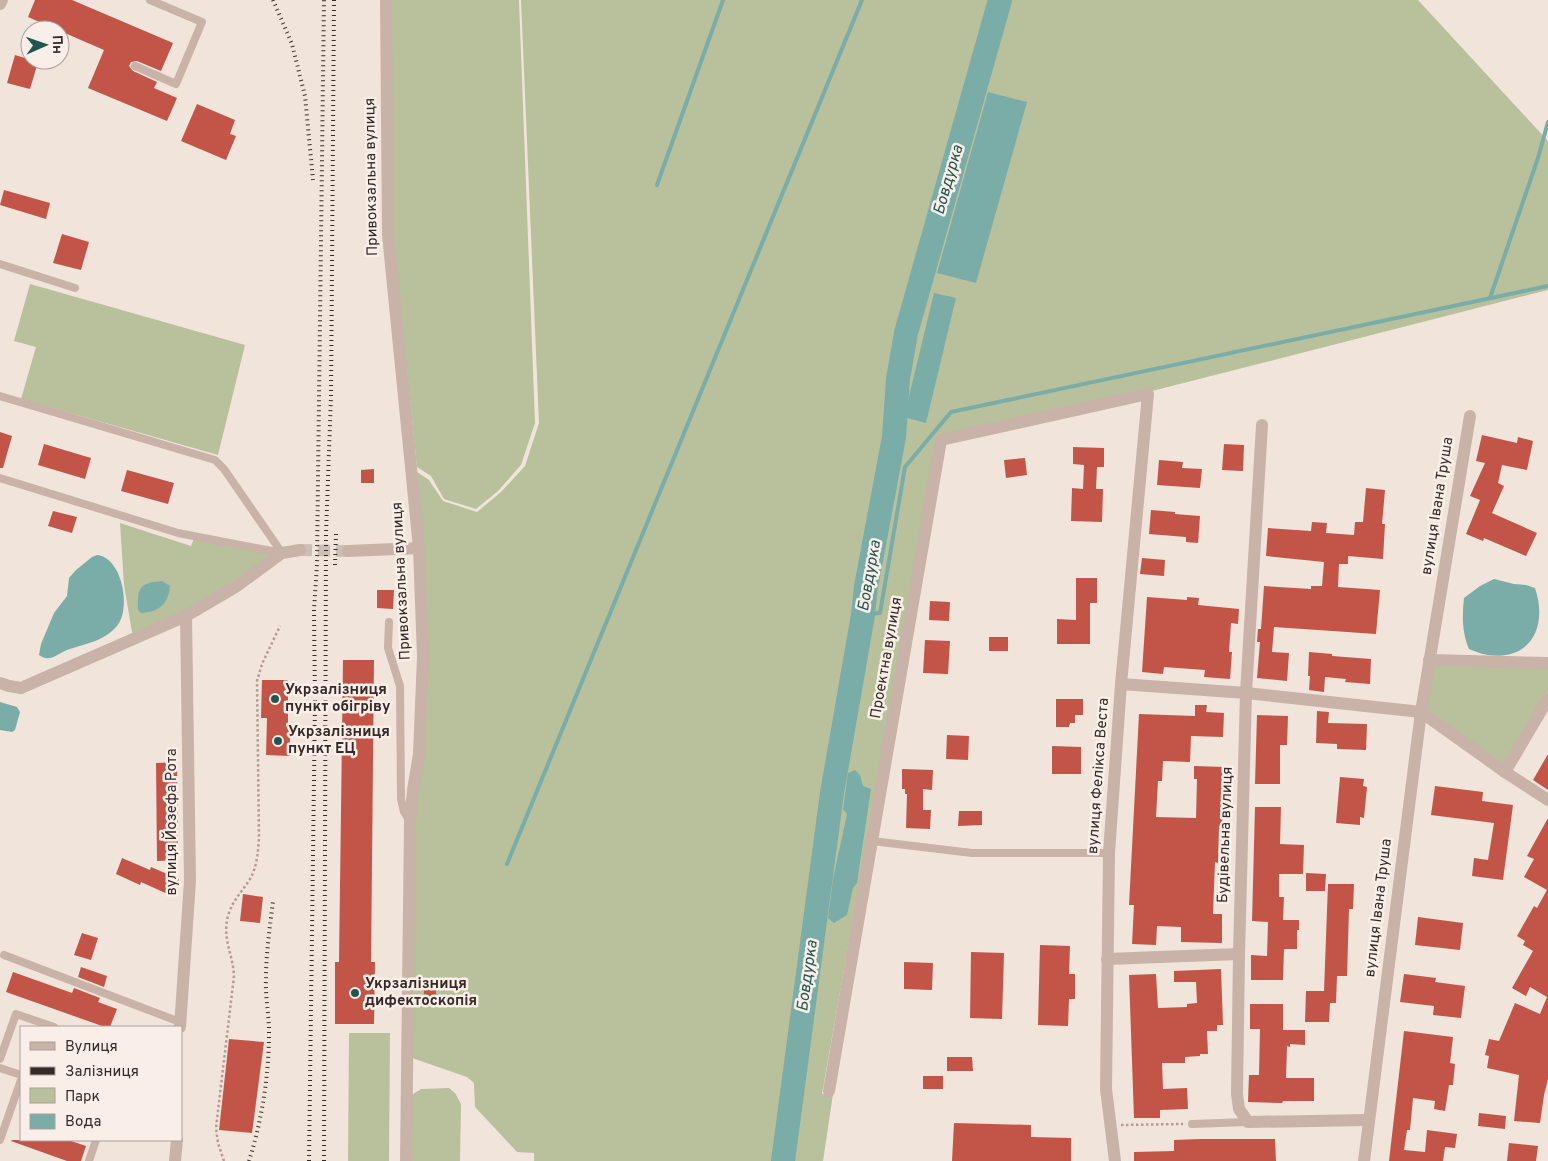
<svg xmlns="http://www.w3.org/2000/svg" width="1548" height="1161" font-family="Overpass,sans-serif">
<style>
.green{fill:#b9c09c}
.water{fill:#7bada8}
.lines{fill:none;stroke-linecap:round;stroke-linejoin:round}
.stream{stroke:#7bada8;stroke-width:4}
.river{stroke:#7bada8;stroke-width:24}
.building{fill:#c25548}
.street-tunnel{stroke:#ccbfb7;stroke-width:12;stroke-dasharray:12 6;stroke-linecap:butt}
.path{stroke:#b59c92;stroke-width:2.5;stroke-dasharray:2.5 2.5;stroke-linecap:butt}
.lane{stroke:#c9b2a8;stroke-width:8}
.street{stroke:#c9b2a8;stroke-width:12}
.rail{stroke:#362a28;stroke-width:4;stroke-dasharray:1 4;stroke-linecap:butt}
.poi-dot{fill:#1f5652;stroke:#f9efe8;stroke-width:2}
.labels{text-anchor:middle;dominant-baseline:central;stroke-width:5;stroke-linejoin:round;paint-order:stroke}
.street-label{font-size:15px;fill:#362a28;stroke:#f9efe8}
.poi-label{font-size:15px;font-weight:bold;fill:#362a28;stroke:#f9efe8;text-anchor:start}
.water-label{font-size:16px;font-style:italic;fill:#1f5652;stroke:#f9efe8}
</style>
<rect width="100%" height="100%" fill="#f1e4db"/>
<!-- green -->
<g class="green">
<path d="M 390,0 L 519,0 L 535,423 L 521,465 L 498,491 L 476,509 L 444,499 L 431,476 L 417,467 L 393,235 Z"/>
<path d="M 521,0 L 1418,0 L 1548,141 L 1548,290 L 1148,392 L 938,438 L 822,1094 L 833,1094 L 823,1161 L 534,1161 L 534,1153 L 517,1152 L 475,1107 L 474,1083 L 467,1077 L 412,1058 L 414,822 L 423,755 L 417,472 L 429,480 L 443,501 L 477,512 L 501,492 L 525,466 L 539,423 Z"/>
<path d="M 30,284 L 245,345 L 218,455 L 21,399 L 36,347 L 14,341 Z"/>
<path d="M 120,523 L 191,546 L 195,536 L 282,553 L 237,586 L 133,638 L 124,585 Z"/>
<path d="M 1432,664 L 1548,667 L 1548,692 L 1504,766 L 1424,709 Z"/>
<path d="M 349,1033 L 390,1033 L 389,1161 L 348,1161 Z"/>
<path d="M 449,1088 L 455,1093 L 461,1104 L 460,1161 L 406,1161 L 410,1096 L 421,1089 Z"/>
</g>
<!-- water -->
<g class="water">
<path d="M 988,92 L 1027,102 L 976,283 L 937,273 Z"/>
<path d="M 934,293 L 956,298 L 926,423 L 904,417 Z"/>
<path d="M 97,555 C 122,557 132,609 117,626 C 104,641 88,643 70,649 C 58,652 51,664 39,655 L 41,644 L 54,613 L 67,596 L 69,578 L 76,570 L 92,557 Z"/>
<path d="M 1494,579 L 1514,584 L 1526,585 L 1535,588 C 1548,626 1531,661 1488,655 C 1481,654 1475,651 1469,649 C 1462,633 1462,615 1464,598 L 1480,586 Z"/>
<path d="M 162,581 L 170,586 C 169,604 158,612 141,613 L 138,610 C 137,588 139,583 162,581 Z"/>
<path d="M 0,702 L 17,707 L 20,712 L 15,730 L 12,732 L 0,730 Z"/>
<path d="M 855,770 L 860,775 L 863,786 L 871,789 L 857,883 L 853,888 L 847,915 L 834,923 L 828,918 L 833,879 L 847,814 L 843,809 L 848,773 Z"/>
</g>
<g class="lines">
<!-- stream -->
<g class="stream">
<path d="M 657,185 L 723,0"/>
<path d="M 1490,298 L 1538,158 L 1548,122"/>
<path d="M 863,615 L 880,613 L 905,467 L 951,412 L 1548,286"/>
<path d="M 507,864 L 862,0"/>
</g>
<!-- river -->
<path class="river" d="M 783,1161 L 832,793 L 863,615 L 866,587 L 894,437 L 898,379 L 906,333 L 1000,0"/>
</g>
<!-- building -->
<g class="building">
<path d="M 35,0 L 72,0 L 173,43 L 161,71 L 137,61 L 131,62 L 129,66 L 133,71 L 157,82 L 154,88 L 177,98 L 167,121 L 88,88 L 104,50 L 28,17 Z"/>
<path d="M 15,55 L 38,62 L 30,89 L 7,83 Z"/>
<path d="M 197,104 L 235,120 L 230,134 L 236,136 L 226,160 L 181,141 Z"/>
<path d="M 4,190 L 50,203 L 46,219 L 0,205 Z"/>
<path d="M 62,234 L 89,242 L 81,270 L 53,263 Z"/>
<path d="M 0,432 L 12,436 L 3,468 L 0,468 Z"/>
<path d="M 1482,435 L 1517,443 L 1518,437 L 1533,441 L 1527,470 L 1502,465 L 1498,483 L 1504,486 L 1492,513 L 1537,533 L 1526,556 L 1484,538 L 1483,541 L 1466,534 L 1480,500 L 1470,496 L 1485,463 L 1476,461 Z"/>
<path d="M 44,444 L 91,458 L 85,479 L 38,465 Z"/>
<path d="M 1224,444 L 1244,445 L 1243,471 L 1222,470 Z"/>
<path d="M 1073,447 L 1104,448 L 1104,467 L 1097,467 L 1096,489 L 1103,489 L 1102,522 L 1071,521 L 1072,488 L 1083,489 L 1084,465 L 1073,464 Z"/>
<path d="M 1025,458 L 1027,475 L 1006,478 L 1004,460 Z"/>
<path d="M 1159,460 L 1183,462 L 1182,468 L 1202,469 L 1200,488 L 1157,485 Z"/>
<path d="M 374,469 L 374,483 L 361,483 L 361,470 Z"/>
<path d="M 127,470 L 174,483 L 168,504 L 121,491 Z"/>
<path d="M 1366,488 L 1385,490 L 1382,524 L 1385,524 L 1383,559 L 1348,556 L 1348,564 L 1339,564 L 1338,587 L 1380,590 L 1376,634 L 1274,627 L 1272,652 L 1289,653 L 1287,681 L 1257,678 L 1260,642 L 1257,642 L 1258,629 L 1261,629 L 1264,586 L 1311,589 L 1311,586 L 1322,586 L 1324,562 L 1266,556 L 1268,528 L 1311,531 L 1312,522 L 1327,523 L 1326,533 L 1354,535 L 1355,522 L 1363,522 Z"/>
<path d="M 1151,510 L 1175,512 L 1175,514 L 1200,516 L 1198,543 L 1186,542 L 1186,537 L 1149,534 Z"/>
<path d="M 53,511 L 77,517 L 72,533 L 48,526 Z"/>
<path d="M 1142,558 L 1165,560 L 1164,576 L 1140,574 Z"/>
<path d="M 1076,578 L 1097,578 L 1097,603 L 1090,603 L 1090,644 L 1057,644 L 1057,619 L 1076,620 Z"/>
<path d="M 377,590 L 394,590 L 393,609 L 377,608 Z"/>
<path d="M 1147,597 L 1187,600 L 1187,597 L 1199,598 L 1198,605 L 1239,609 L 1238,624 L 1231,623 L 1229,652 L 1232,652 L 1230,679 L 1204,677 L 1205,670 L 1164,667 L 1163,674 L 1142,672 Z"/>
<path d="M 930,601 L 950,602 L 949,621 L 929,620 Z"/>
<rect x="989" y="637" width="19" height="14"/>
<path d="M 925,640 L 950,641 L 948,674 L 923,673 Z"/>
<path d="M 1309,652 L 1332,654 L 1332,656 L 1371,659 L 1370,684 L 1345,682 L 1346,679 L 1325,677 L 1324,692 L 1309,690 L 1310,676 L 1308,676 Z"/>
<path d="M 343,660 L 374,660 L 371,962 L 375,962 L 374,1024 L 335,1024 L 335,962 L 339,962 Z"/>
<path d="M 262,680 L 288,680 L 288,727 L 290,727 L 290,756 L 266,755 L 267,718 L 261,718 Z"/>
<path d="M 1056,699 L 1083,699 L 1083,715 L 1075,715 L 1075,723 L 1070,723 L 1069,727 L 1056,727 Z"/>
<path d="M 1195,705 L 1207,705 L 1206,712 L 1224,713 L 1223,737 L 1191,736 L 1190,762 L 1163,761 L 1162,781 L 1158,781 L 1156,817 L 1196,818 L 1197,779 L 1194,779 L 1194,766 L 1225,767 L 1222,826 L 1219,826 L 1218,863 L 1215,862 L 1214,887 L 1213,914 L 1222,914 L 1222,943 L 1181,942 L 1181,927 L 1157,926 L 1156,945 L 1132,944 L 1134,905 L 1129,905 L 1139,714 L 1195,716 Z"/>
<path d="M 1317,711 L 1329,712 L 1328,723 L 1367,724 L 1366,750 L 1337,749 L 1337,744 L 1316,743 Z"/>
<path d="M 1257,715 L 1288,716 L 1287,745 L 1280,745 L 1280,784 L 1255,784 Z"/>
<path d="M 947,735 L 969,736 L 968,760 L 946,759 Z"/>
<path d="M 1052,746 L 1081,747 L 1081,774 L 1052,774 Z"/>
<path d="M 1548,754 L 1548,790 L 1533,780 Z"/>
<path d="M 177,762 L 178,860 L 157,861 L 156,763 Z"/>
<path d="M 902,769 L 933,770 L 932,790 L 923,789 L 923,810 L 931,810 L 930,829 L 906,828 L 907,794 L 905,794 L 905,789 L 902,789 Z"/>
<path d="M 1340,777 L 1364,779 L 1363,786 L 1367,787 L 1364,818 L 1360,817 L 1360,825 L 1336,823 Z"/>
<path d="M 1435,786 L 1483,792 L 1482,801 L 1513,805 L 1503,880 L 1472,876 L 1474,858 L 1488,860 L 1494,823 L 1431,815 Z"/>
<path d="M 1255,807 L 1281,807 L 1280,844 L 1304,845 L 1303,874 L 1279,874 L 1279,897 L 1284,897 L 1283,920 L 1299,920 L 1299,930 L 1297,930 L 1297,949 L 1284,949 L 1283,980 L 1251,980 L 1251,955 L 1267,956 L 1268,922 L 1252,921 Z"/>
<path d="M 959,811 L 982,811 L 982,825 L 958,826 Z"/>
<path d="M 1548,818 L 1548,1079 L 1544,1095 L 1540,1123 L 1514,1121 L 1519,1075 L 1487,1068 L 1489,1056 L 1485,1055 L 1489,1039 L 1499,1041 L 1515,1003 L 1540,1014 L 1547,997 L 1530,987 L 1526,996 L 1512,988 L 1533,951 L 1523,945 L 1525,941 L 1517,936 L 1534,906 L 1537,908 L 1547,890 L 1524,877 L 1534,859 L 1527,856 Z"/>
<path d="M 122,858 L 150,870 L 151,867 L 179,879 L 172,896 L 141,882 L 140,885 L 116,874 Z"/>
<path d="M 1306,873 L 1326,874 L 1325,891 L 1306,891 Z"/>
<path d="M 1328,884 L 1354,884 L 1353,909 L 1349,909 L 1347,976 L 1337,976 L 1336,1003 L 1330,1003 L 1329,1022 L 1305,1022 L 1306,991 L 1324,991 Z"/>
<path d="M 243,894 L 263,897 L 260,923 L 240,921 Z"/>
<path d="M 1418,917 L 1463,923 L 1460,950 L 1415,945 Z"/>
<path d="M 82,933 L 98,938 L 91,960 L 74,955 Z"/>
<path d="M 1040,945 L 1070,946 L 1069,974 L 1075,974 L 1075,999 L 1069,999 L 1068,1026 L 1038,1025 Z"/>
<path d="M 971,952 L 1004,953 L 1002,1019 L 970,1018 Z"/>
<path d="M 904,962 L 933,963 L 932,990 L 904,989 Z"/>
<path d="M 81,967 L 107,976 L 104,987 L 78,977 Z"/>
<path d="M 1221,969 L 1223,1025 L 1217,1025 L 1217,1031 L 1207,1031 L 1208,1054 L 1200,1054 L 1200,1056 L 1185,1057 L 1185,1063 L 1162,1063 L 1163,1089 L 1187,1088 L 1188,1109 L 1160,1110 L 1160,1118 L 1134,1118 L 1129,975 L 1156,974 L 1158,1008 L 1187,1007 L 1187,1004 L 1197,1003 L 1196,982 L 1174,982 L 1174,971 Z"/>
<path d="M 13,972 L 72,993 L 74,988 L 100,998 L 98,1002 L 117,1009 L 110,1027 L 105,1027 L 6,992 Z"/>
<path d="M 1404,974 L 1436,978 L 1435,982 L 1465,986 L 1461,1018 L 1433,1015 L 1434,1006 L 1400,1002 Z"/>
<rect x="424" y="982" width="12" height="20"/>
<path d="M 1250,1004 L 1283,1004 L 1283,1030 L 1305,1030 L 1305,1045 L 1290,1044 L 1290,1047 L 1287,1046 L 1286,1078 L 1314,1078 L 1314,1101 L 1283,1101 L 1282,1103 L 1248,1102 L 1249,1075 L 1259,1075 L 1260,1029 L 1250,1029 Z"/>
<path d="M 1404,1031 L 1453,1037 L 1450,1063 L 1455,1064 L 1453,1085 L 1449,1085 L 1445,1111 L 1434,1109 L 1435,1101 L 1413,1098 L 1410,1130 L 1407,1130 L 1404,1150 L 1425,1152 L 1427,1130 L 1457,1134 L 1455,1148 L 1445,1147 L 1443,1161 L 1389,1161 Z"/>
<path d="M 229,1039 L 264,1042 L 252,1133 L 219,1130 Z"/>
<path d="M 947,1057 L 972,1057 L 973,1071 L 947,1071 Z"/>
<rect x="923" y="1076" width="20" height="13"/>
<path d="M 1479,1113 L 1506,1116 L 1505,1129 L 1478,1126 Z"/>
<path d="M 954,1123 L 1031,1125 L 1031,1137 L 1071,1138 L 1071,1161 L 952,1161 Z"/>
<path d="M 1200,1139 L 1275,1139 L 1276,1161 L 1134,1161 L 1134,1152 L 1174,1151 L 1174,1140 Z"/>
<path d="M 12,1140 L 68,1140 L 86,1146 L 81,1161 L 67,1161 L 11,1141 Z"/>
<path d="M 1509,1143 L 1538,1146 L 1536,1161 L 1507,1161 Z"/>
</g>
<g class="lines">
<!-- street-tunnel -->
<path class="street-tunnel" d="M 300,550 L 348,551"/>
<!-- path -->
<g class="path">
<path d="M 1121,1125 L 1183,1124"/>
<path d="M 224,1161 L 218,1143 L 216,1128 L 234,976 C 233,954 222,939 228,916 C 232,901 242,892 250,879 C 257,867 258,852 259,838 L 257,681 L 262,664 L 280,626"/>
</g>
<!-- lane -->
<g class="lane">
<path d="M 135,66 L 176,84 L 202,22 L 150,0"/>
<path d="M 0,264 L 75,288"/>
<path d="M 0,396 L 215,460 L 224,469 L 282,553"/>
<path d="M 0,478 L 178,533 L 282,553"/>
<path d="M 389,622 L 388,648 L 400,686 L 401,799 L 404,812 L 409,820"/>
<path d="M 872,841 L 972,853 L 1109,853"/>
<path d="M 4,955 L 180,1022"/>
<path d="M 0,1059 L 16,1014 L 54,1027"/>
<path d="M 0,1068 L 21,1075"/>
<path d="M 1192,1124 L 1248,1122"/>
<path d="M 0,1140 L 21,1080"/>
<path d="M 89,1161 L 96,1140"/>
</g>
<!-- street -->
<g class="street">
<path d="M 386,0 L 388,235 L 419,548 L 423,657 L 419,754 L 413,790 L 410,822 L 406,1161"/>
<path d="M 0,4 L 2,0"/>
<path d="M 1262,425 L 1246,693 L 1239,954 L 1237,1094 L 1239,1109 L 1248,1122 L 1369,1120"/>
<path d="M 348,551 L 419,548"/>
<path d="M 1429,660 L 1548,663"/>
<path d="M 0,683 L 9,686 L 21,688 L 186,616 L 237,586 L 282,553 L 300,550"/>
<path d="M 1121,684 L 1246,693 L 1421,712 L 1505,772 L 1548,800"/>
<path d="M 1505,772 L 1548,699"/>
<path d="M 1107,959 L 1239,954"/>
<path d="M 180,1027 L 190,881 L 186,616"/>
<path d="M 829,1091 L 941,440 L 1148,394 L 1121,684 L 1109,853 L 1106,1089 L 1115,1161"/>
<path d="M 175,1161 L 177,1140"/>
<path d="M 1364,1161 L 1421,712 L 1470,416"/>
</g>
<!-- rail -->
<g class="rail">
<path d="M 273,0 L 292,44 L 305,96 L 313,180"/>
<path d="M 335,565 L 336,534"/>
<path d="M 249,1161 C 262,1120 269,1075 269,1032 C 269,1014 265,996 266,978 C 266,953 270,927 273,901"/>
<path d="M 309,1161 L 315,702 L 314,610 L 317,565 L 318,479 L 324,0"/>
<path d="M 324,1161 L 326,534 L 331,397 L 334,0"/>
</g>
</g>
<!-- markers -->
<g class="poi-dot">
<circle cx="275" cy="699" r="5"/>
<circle cx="278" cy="741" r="5"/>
<circle cx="355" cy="993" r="5"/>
</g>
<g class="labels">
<!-- street labels -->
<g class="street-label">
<text transform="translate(372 177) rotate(-91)">Привокзальна вулиця</text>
<text transform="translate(1438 506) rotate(-81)">вулиця Івана Труша</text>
<text transform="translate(402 581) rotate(-93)">Привокзальна вулиця</text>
<text transform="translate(887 658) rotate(-80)">Проектна вулиця</text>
<text transform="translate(1099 776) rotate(-86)">вулиця Фелікса Веста</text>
<text transform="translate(172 822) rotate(-90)">вулиця Йозефа Рота</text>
<text transform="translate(1226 835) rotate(-88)">Будівельна вулиця</text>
<text transform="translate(1379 908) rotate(-83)">вулиця Івана Труша</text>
</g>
<!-- poi labels -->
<g class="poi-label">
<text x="285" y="690">Укрзалізниця<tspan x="285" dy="17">пункт обігріву</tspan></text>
<text x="288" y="732">Укрзалізниця<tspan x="288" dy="17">пункт ЕЦ</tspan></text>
<text x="365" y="984">Укрзалізниця<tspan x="365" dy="17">дифектоскопія</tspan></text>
</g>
<!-- water labels -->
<g class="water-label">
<text transform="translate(949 180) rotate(-74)">Бовдурка</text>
<text transform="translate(870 576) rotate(-80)">Бовдурка</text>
<text transform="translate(808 976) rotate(-82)">Бовдурка</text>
</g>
</g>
<!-- legend -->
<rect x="20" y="1026" width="162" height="115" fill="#f9efe8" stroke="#aba09b"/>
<rect x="30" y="1042" width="25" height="8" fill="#c9b2a8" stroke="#aba09b"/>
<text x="65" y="1051" font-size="15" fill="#362a28">Вулиця</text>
<rect x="30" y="1067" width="25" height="8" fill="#362a28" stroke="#aba09b"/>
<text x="65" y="1076" font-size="15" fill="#362a28">Залізниця</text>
<rect x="30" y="1088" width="25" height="15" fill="#b9c09c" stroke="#aba09b"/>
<text x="65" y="1101" font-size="15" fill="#362a28">Парк</text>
<rect x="30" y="1114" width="25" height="15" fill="#7bada8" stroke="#aba09b"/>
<text x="65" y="1126" font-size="15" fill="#362a28">Вода</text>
<!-- north arrow -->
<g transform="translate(45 45) rotate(88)"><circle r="24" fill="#f9efe8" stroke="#aba09b"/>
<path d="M0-4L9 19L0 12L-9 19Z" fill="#1f5652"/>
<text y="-8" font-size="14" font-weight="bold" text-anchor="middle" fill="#362a28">Пн</text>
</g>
</svg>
